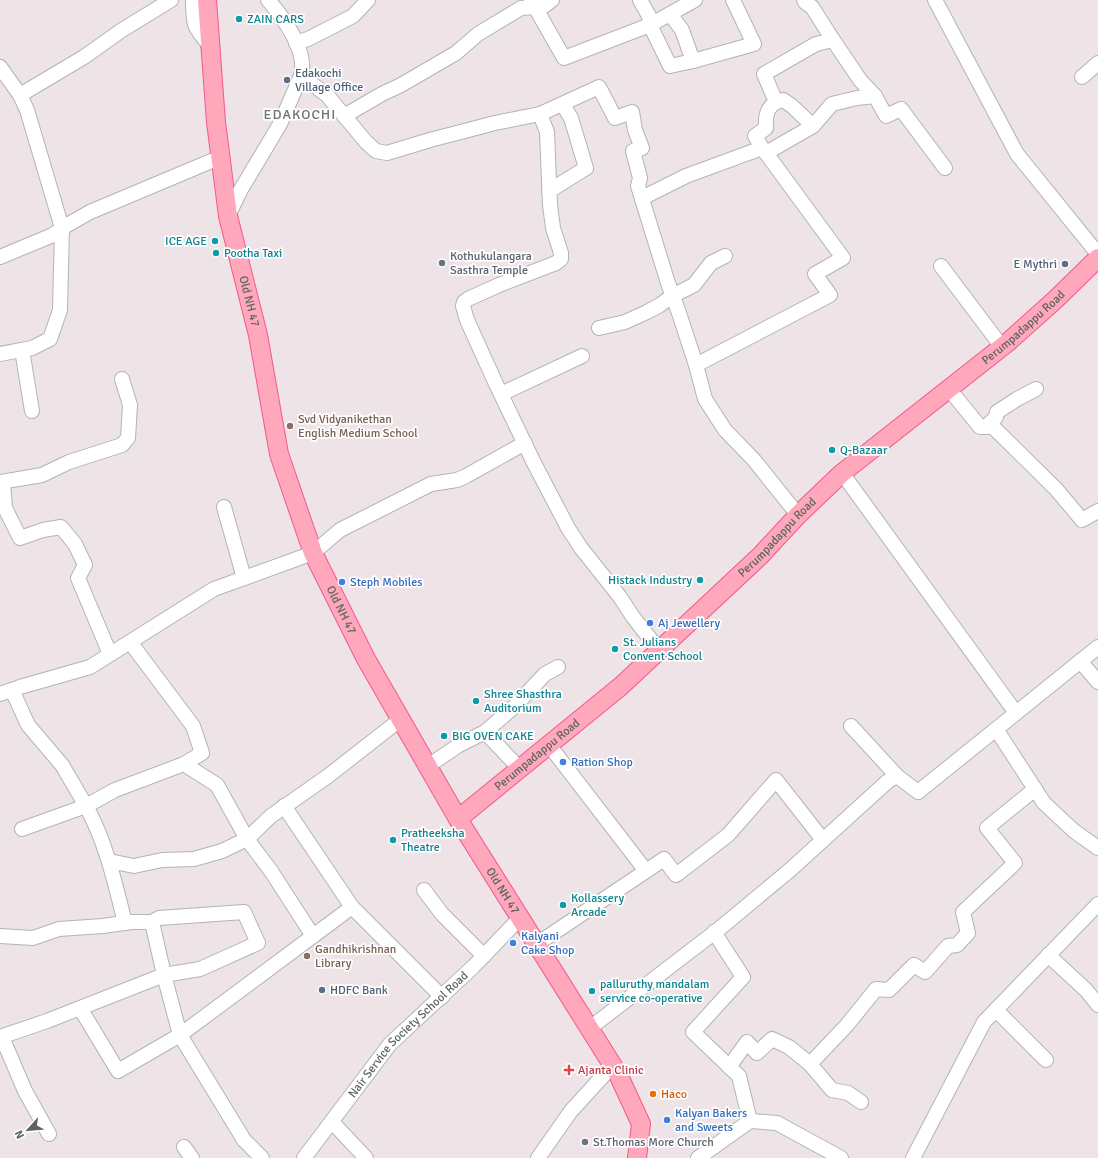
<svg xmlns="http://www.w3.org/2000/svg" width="1098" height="1158" font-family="Signika,sans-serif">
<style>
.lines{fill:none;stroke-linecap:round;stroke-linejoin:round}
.minor-casing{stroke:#afb6b3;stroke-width:16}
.major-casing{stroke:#f4578e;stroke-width:20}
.minor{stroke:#fff;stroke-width:14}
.major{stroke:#ffa8bc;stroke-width:18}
.culture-dot{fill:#0f9aa8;stroke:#fff;stroke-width:1.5}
.service-dot{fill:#5c6f8a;stroke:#fff;stroke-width:1.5}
.worship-dot{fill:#6b7280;stroke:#fff;stroke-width:1.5}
.education-dot{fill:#8d6e63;stroke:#fff;stroke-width:1.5}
.shop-dot{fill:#3f7fe0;stroke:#fff;stroke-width:1.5}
.health-dot{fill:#e0444e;stroke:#fff;stroke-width:1.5}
.food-dot{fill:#e8710a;stroke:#fff;stroke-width:1.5}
.labels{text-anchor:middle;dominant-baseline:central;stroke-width:3.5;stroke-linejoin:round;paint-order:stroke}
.culture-label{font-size:12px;fill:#0d838f;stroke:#fff;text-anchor:start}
.service-label{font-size:12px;fill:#4e5e75;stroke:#fff;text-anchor:start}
.worship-label{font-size:12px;fill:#5b616d;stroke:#fff;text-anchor:start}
.street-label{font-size:12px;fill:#5b6460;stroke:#fff}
.education-label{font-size:12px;fill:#785e54;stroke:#fff;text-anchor:start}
.shop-label{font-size:12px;fill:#366cbe;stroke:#fff;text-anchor:start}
.health-label{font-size:12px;fill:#be3a42;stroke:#fff;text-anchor:start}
.food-label{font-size:12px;fill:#c56008;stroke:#fff;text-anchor:start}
.quarter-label{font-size:14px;letter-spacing:1px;fill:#6c7671;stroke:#fff}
</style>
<rect width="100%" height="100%" fill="#eee3e6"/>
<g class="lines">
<defs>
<g id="minor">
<path d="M 193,0 C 193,27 194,27 211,47"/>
<path d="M 531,0 L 535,7 L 544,6 L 552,0"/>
<path d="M 640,0 L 649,16 L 650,25 L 670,66 L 693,61 L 754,44 L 733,0"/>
<path d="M 804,0 L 806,3 L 812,7 L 833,40 L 860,80 L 875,96 L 886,116 L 901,109 L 945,168"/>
<path d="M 935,0 L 1017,154 L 1098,254"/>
<path d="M 670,14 L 682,30 L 693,61"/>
<path d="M 296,43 L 308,39 L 353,16 L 368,0"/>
<path d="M 0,67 L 20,95 L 27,110 L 62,228 L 90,212 L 221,157"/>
<path d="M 301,76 L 327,95 L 366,142 L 376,151 L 387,153 L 430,140 L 495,123 L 540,114 L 547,132 L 550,205 L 553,228 L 561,253 L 561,259 L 556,263 L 499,285 L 468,299 L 464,302 L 463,306 L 467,320 L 496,384 L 534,463 L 568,528 L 581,548 L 620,597 L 633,617 L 659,650"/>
<path d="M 1082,77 L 1098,63"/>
<path d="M 20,95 L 84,57 L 122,30 L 171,0"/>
<path d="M 776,102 L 764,74 L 816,44 L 833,40"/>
<path d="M 540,114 L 599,87 L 615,118 L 632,112 L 635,130 L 642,148 L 633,151 L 640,178 L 638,186 L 668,283 L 679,313 L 696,365 L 705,399 L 725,430 L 754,460 L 798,515"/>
<path d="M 344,116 L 382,94 L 401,85 L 456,53 L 478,34 L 521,8 L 535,7 L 564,58 L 650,25 L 695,0"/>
<path d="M 762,148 L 755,136 L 766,128 C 765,114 768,103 783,100 L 792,106 L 813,126"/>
<path d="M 549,191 L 586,168 L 571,118 L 563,105"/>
<path d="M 642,198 L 686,176 L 762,148 L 766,153 L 813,126 L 832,104 L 857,98 L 875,96"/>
<path d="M 228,216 L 240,191 L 280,124 L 301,76 C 308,52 284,18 268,0"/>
<path d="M 0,257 L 53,235 L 62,228"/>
<path d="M 941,266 L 1002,347"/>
<path d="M 599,328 L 625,322 L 647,312 L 660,305 L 672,296 L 694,285 L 711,263 L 725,256"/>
<path d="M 22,350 L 32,411"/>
<path d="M 0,354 L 32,348 L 50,339 L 60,310 L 62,228"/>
<path d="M 696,365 L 830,295 L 815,274 L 843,258 L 766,153"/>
<path d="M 949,389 L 980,427 L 993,427 L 1056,489 L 1082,520 L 1098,511"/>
<path d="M 501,394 L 582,356"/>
<path d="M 986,427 L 996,417 L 997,412 L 1017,399 L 1036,389"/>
<path d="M 842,473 L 1016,713"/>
<path d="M 0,482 L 42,475 L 69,462 L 122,445 L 128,438 L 130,405 L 122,379"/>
<path d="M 3,482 L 5,508 L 20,538 L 43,530 L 61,527 L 75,544 L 85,565 L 78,578 L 110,654"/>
<path d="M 224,507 L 244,578"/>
<path d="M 130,642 L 193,726 L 202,753 L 184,764"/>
<path d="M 1080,661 L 1098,682"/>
<path d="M 12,690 L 28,725 L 62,765 L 86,806 L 115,790 L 184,764 L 217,785 L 247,839 L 271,816 L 328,776 L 401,719"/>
<path d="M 0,694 L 20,687 L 90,667 L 214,589 L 313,553 L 340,530 L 431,484 L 457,480 L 466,476 L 525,443"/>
<path d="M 851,726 L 897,776"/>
<path d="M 996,729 L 1044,803 L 1074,831 L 1098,848"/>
<path d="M 485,732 L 520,769"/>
<path d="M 549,745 L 646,871"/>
<path d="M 428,766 L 459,745 L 485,732 L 516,705 L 545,674 L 558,667"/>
<path d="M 284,806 L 352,907"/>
<path d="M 22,829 L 86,806 C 106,842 115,883 125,923"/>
<path d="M 109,861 L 134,866 L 162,860 L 194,859 L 222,851 L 247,839 L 271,871 L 313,936"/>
<path d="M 424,890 L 442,914 L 484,956"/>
<path d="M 244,912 L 258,943 L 200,969 L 164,975 L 152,922 L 159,918 Z"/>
<path d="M 714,932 L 743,977 L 693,1032 L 739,1076 L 750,1121"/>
<path d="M 0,936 L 33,938 L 59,929 L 103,926 L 131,922 L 152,922"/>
<path d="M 537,944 L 664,859 L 676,875 L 728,835 L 776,780 L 823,840"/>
<path d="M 1048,955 L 1086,990 L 1098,1005"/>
<path d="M 80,1008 L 118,1071 L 180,1035 L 244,1140 L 262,1158"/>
<path d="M 996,1010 L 1046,1060"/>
<path d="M 590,1028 L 719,929 L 790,870 L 888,781 L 897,776 L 918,792 L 1098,647"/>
<path d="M 0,1037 L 47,1021 L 164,975 L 180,1035 L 352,907 L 442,997"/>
<path d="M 2,1037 L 25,1091 L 49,1134"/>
<path d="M 810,1064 L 832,1090 L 848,1093 L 861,1102"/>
<path d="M 729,1067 L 747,1042 L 757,1053 L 772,1039 L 789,1047 L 810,1064 L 847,1025 L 876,989 L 889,990 L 914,965 L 925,972 L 948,946 L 957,945 L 968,933 L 963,912 L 1015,863 L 987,828 L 1035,789"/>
<path d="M 332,1122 L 366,1158"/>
<path d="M 184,1147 L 192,1158"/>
<path id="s1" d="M 304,1158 L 390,1044 L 473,967 L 520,918"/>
<path d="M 538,1158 L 571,1111 L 613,1065"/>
<path d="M 698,1158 L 750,1121 L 777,1123 L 841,1158"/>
<path d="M 913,1158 L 984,1022 L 1098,904"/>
</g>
<g id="major">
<path id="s2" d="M 207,0 L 216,122 L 228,216 L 258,335 L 279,454 L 313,553 L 366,659 L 458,819 L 618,1074 L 641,1124 L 637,1158"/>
<path id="s3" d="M 458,819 L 621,686 L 761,555 L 798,515 L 842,473 L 1007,343 L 1055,300 L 1098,258"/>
</g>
</defs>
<!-- minor casing -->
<use href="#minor" class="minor-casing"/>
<!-- major casing -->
<use href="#major" class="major-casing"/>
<!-- minor -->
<use href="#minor" class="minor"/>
<!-- major -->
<use href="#major" class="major"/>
</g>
<!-- markers -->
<g class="culture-dot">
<circle cx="239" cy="19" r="4"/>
<circle cx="215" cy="241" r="4"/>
<circle cx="216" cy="253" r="4"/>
<circle cx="832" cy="450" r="4"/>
<circle cx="700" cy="580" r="4"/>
<circle cx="615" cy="649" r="4"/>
<circle cx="476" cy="701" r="4"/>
<circle cx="444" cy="736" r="4"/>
<circle cx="393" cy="840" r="4"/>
<circle cx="563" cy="905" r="4"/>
<circle cx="592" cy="991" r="4"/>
</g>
<g class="service-dot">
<circle cx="287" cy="80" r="4"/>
<circle cx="1065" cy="264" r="4"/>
<circle cx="322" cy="990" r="4"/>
</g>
<g class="worship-dot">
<circle cx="442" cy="263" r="4"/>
<circle cx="585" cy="1142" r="4"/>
</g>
<g class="education-dot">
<circle cx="290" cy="426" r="4"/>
<circle cx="307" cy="956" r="4"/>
</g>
<g class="shop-dot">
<circle cx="342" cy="582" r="4"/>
<circle cx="650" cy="623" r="4"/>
<circle cx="563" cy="762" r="4"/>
<circle cx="513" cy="943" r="4"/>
<circle cx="667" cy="1120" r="4"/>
</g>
<path class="health-dot" d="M567 1064h4v4h4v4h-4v4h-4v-4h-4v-4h4z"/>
<circle class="food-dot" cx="653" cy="1094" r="4"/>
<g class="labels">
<!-- culture labels -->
<g class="culture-label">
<text x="247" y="19">ZAIN CARS</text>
<text x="207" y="241" text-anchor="end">ICE AGE</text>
<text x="224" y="253">Pootha Taxi</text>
<text x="840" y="450">Q-Bazaar</text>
<text x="692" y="580" text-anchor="end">Histack Industry</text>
<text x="623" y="642">St. Julians<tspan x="623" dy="14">Convent School</tspan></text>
<text x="484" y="694">Shree Shasthra<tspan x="484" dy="14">Auditorium</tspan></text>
<text x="452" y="736">BIG OVEN CAKE</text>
<text x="401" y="833">Pratheeksha<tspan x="401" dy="14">Theatre</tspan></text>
<text x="571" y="898">Kollassery<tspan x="571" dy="14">Arcade</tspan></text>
<text x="600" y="984">palluruthy mandalam<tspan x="600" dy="14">service co-operative</tspan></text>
</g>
<!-- service labels -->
<g class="service-label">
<text x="295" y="73">Edakochi<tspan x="295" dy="14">Village Office</tspan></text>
<text x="1057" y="264" text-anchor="end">E Mythri</text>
<text x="330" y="990">HDFC Bank</text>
</g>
<!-- worship labels -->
<g class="worship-label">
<text x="450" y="256">Kothukulangara<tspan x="450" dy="14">Sasthra Temple</tspan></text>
<text x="593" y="1142">St.Thomas More Church</text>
</g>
<!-- street labels -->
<g class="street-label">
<text stroke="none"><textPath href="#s2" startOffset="305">Old NH 47</textPath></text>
<text stroke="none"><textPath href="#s3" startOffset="750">Perumpadappu Road</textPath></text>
<text stroke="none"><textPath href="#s3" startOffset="426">Perumpadappu Road</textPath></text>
<text stroke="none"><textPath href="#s2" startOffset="629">Old NH 47</textPath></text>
<text stroke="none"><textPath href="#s3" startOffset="102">Perumpadappu Road</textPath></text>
<text stroke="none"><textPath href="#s2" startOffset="953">Old NH 47</textPath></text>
<text stroke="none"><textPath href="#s1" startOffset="162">Nair Service Society School Road</textPath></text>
</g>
<!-- education labels -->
<g class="education-label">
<text x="298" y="419">Svd Vidyanikethan<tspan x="298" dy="14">English Medium School</tspan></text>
<text x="315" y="949">Gandhikrishnan<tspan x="315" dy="14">Library</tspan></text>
</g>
<!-- shop labels -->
<g class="shop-label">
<text x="350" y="582">Steph Mobiles</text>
<text x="658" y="623">Aj Jewellery</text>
<text x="571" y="762">Ration Shop</text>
<text x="521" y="936">Kalyani<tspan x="521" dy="14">Cake Shop</tspan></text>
<text x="675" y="1113">Kalyan Bakers<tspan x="675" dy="14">and Sweets</tspan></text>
</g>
<!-- health labels -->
<g class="health-label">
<text x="578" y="1070">Ajanta Clinic</text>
</g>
<!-- food labels -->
<g class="food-label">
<text x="661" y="1094">Haco</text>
</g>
<!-- quarter labels -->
<g class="quarter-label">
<text x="300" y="114">EDAKOCHI</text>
</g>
</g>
<!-- north arrow -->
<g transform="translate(28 1130) rotate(243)" stroke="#ffffff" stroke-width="3" paint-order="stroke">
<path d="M0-3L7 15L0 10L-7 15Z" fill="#5b6460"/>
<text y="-6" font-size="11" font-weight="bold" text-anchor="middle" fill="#5b6460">N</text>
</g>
</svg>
